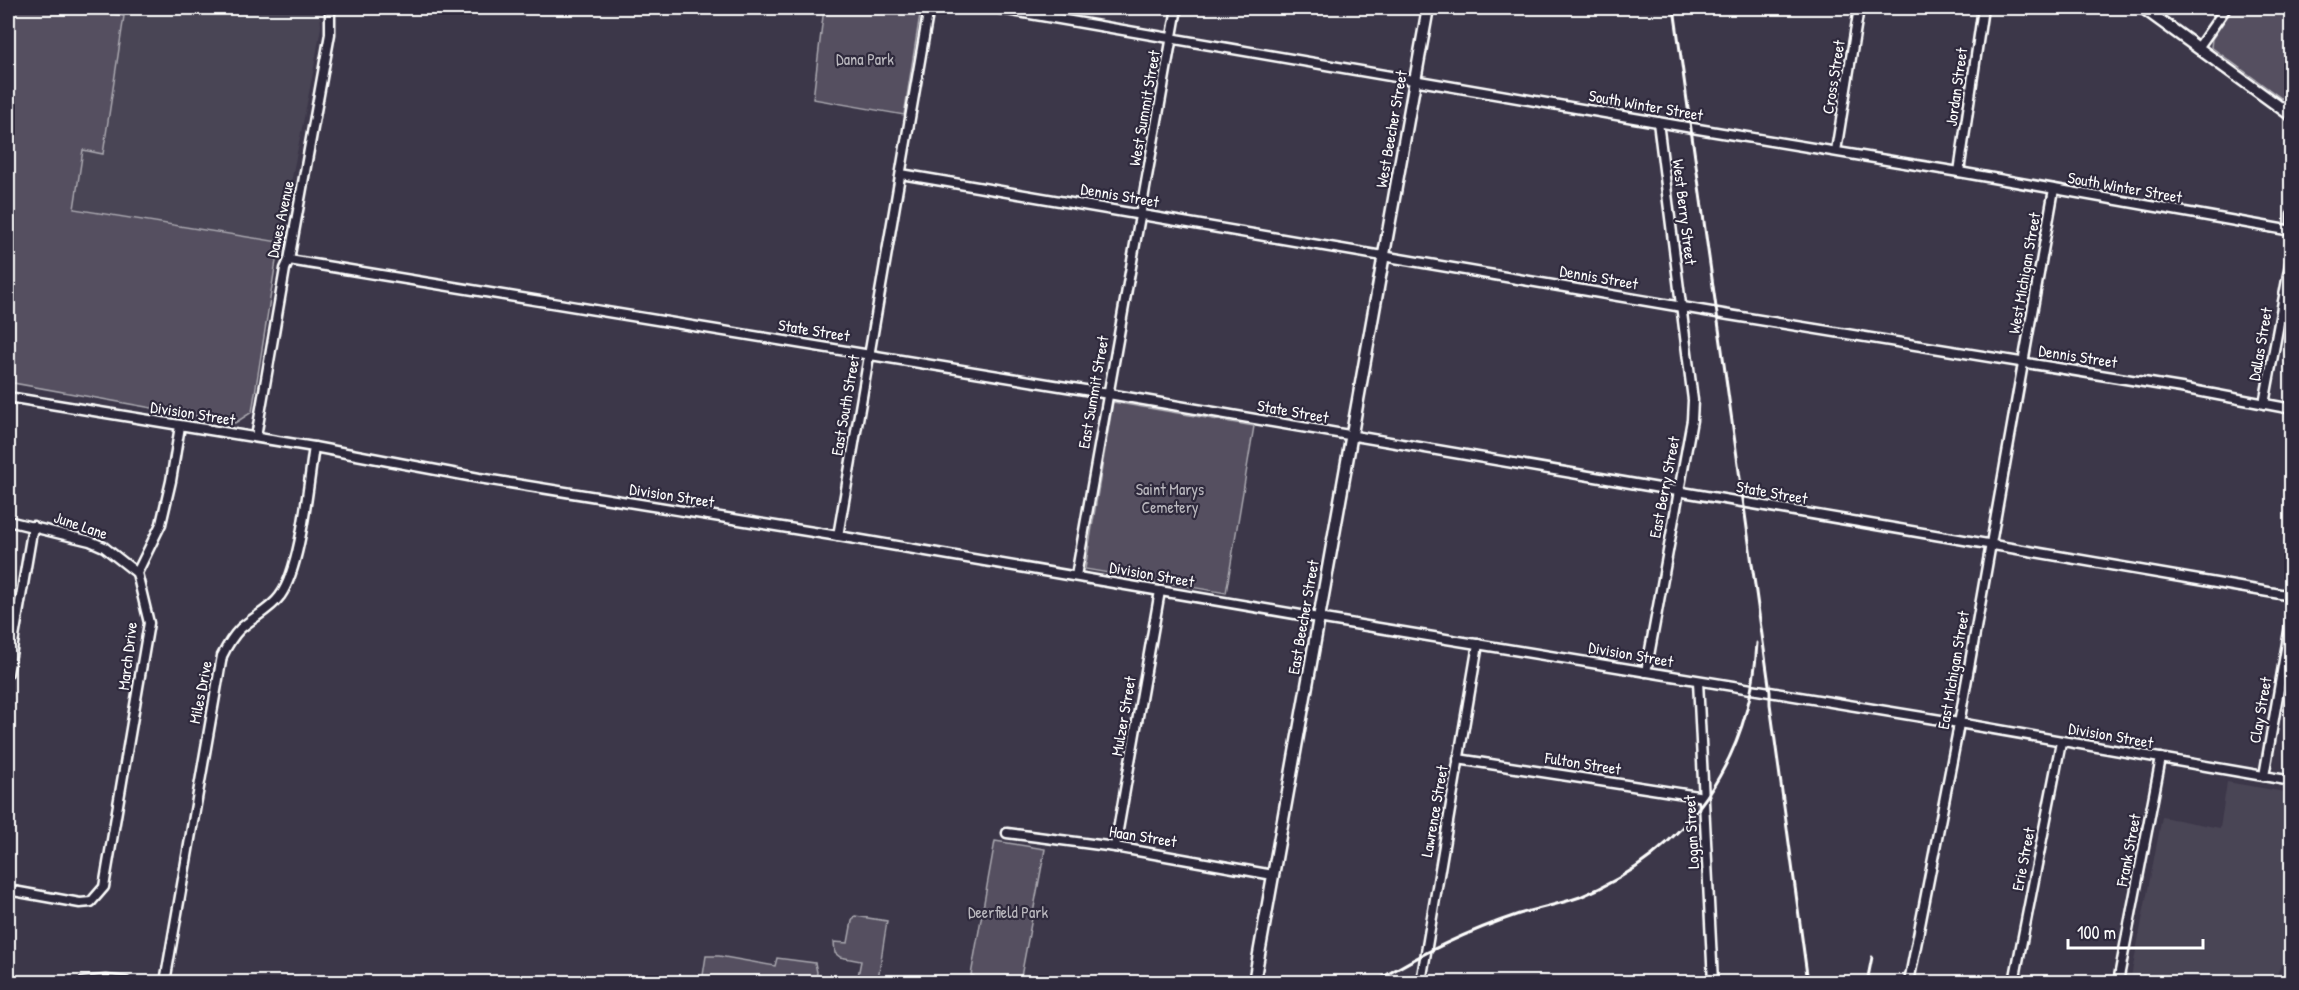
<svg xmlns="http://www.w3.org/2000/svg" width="2299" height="990" font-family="'Patrick Hand',sans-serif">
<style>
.built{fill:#494455}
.green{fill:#555060;stroke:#aaa8b0;stroke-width:1.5}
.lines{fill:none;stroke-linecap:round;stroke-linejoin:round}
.minor-casing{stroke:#fff;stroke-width:13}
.major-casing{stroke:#fff;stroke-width:15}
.minor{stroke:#2f2a3d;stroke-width:8}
.major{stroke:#2f2a3d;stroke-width:10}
.rail{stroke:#fff;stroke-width:3}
.labels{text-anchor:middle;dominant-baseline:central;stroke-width:4.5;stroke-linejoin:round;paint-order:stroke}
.park-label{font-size:16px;fill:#bbb9bf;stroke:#2f2a3d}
.street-label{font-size:16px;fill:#fff;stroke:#2f2a3d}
</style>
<rect width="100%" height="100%" fill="#3c3749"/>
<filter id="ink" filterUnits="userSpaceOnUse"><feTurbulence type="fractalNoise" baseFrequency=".0167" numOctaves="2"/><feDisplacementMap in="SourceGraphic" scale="12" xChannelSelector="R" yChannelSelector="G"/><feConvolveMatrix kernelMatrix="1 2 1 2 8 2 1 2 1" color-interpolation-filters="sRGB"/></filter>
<g filter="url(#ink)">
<!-- built -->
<g class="built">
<path d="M 76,8 L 320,8 L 321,27 L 313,73 L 279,242 L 74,209 L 83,150 L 102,154 L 124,17 Z"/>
<path d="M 2227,782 L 2291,793 L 2291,946 L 2273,982 L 2130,982 L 2162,817 L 2220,828 Z"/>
</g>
<!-- green -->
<g class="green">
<path d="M 8,8 L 76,8 L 124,16 L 103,154 L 83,150 L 74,209 L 279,242 L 252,412 L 235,423 L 8,382 Z"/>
<path d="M 824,8 L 921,8 L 904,115 L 813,99 Z"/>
<path d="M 2233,8 L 2291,8 L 2290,100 L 2281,98 L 2211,47 L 2212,39 Z"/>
<path d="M 1113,402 L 1254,426 L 1226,593 L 1085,569 Z"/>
<path d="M 995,841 L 1045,849 L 1020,982 L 991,982 L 974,980 L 974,976 L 971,975 Z"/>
<path d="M 855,916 L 887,921 L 878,979 L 858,976 L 861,961 L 840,957 L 835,953 L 834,942 L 848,943 L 852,921 Z"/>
<path d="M 706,956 L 719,956 L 775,966 L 777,958 L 815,963 L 817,972 L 816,982 L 702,982 Z"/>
</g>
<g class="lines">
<defs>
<g id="minor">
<path d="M 995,8 L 1704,130 L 1959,172 L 2292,231"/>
<path d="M 2198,48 L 2226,8"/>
<path d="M 1836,151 L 1859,8"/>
<path d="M 1959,172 L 1983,8"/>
<path d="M 901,174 L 1729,315 L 2181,388 L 2292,409"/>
<path d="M 2292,215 L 2292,224"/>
<path d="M 289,260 L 1097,392 L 2292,596"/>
<path d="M 8,397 L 314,447 L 479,478 L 838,536 L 1330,620 L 1959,723 L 2292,781"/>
<path d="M 2264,404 L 2292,253"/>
<path d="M 256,437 L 285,269 L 289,260 L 330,34 L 330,8"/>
<path d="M 8,521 L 90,541 L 104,547 L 137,573"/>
<path d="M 838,536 L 929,8"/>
<path d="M 1076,576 L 1177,8"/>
<path d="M 1646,672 L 1692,420 L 1693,400 L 1658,122"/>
<path d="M 8,673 L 33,526"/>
<path d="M 1698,681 L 1713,982"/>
<path d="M 1458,759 L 1704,797"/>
<path d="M 2264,776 L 2292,614"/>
<path d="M 1007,833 L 1115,847 L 1273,875"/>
<path d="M 1115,847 L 1160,591"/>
<path d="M 8,890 L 80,903 L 91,902 L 104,887 L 149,623 L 137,573 L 161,524 L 171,481 L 180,426"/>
<path d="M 83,982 L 106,980 L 126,982"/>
<path d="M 165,982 L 222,656 C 227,646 232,637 240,629 C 253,617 270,610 280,596 C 301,568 308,485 314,447"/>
<path d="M 1421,982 L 1478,644"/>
<path d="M 1909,982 L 1957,735 L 2054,189"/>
<path d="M 2014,982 L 2061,742"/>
<path d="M 2118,982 L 2161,758"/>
<path d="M 2289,982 L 2292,977"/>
</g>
<g id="major">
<path d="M 2143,8 L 2292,116"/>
<path d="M 1254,982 L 1428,8"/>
</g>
</defs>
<!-- minor casing -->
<use href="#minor" class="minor-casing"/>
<!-- major casing -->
<use href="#major" class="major-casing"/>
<!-- minor -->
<use href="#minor" class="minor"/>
<!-- major -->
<use href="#major" class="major"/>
<!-- rail -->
<g class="rail">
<path d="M 1674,8 L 1770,692 L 1770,704 L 1808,982"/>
<path d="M 1375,982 C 1420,954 1468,931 1519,914 C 1539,908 1560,904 1580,897 C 1688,853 1751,758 1757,643"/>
<path d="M 1867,982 L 1872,957"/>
</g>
</g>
</g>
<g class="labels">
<!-- park labels -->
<g class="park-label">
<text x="865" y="59">Dana Park</text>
<text x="1170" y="489">Saint Marys<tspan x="1170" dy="18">Cemetery</tspan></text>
<text x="1008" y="912">Deerfield Park</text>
</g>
<!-- street labels -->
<g class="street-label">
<text transform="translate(1833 77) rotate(-81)">Cross Street</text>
<text transform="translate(1956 87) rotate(-82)">Jordan Street</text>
<text transform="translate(1646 105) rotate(10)">South Winter Street</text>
<text transform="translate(1144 108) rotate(-80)">West Summit Street</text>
<text transform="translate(1391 129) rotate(-80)">West Beecher Street</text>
<text transform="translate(2125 187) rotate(10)">South Winter Street</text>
<text transform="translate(1120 195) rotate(10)">Dennis Street</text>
<text transform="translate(1685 212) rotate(83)">West Berry Street</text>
<text transform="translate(280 219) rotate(-78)">Dawes Avenue</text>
<text transform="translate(2024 273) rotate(-80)">West Michigan Street</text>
<text transform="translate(1599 277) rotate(10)">Dennis Street</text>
<text transform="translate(814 330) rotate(9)">State Street</text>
<text transform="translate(2260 344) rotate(-80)">Dallas Street</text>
<text transform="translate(2078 356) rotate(9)">Dennis Street</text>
<text transform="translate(1093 392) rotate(-80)">East Summit Street</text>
<text transform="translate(845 405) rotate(-80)">East South Street</text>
<text transform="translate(1293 411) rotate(10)">State Street</text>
<text transform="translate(193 413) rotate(9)">Division Street</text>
<text transform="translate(1664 487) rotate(-79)">East Berry Street</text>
<text transform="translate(1772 492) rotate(10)">State Street</text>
<text transform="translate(672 495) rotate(9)">Division Street</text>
<text transform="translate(81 525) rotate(19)">June Lane</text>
<text transform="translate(1152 574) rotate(10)">Division Street</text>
<text transform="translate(1303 617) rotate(-80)">East Beecher Street</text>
<text transform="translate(1631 654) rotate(10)">Division Street</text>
<text transform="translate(127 656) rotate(-83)">March Drive</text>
<text transform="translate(1953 670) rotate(-80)">East Michigan Street</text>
<text transform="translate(200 692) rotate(-79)">Miles Drive</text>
<text transform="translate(2260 710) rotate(-80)">Clay Street</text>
<text transform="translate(1123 716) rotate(-80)">Mulzer Street</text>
<text transform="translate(2111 735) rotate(10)">Division Street</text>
<text transform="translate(1583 763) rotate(9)">Fulton Street</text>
<text transform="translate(1434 811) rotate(-80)">Lawrence Street</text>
<text transform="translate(1691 832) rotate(-93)">Logan Street</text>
<text transform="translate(1143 836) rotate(9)">Haan Street</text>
<text transform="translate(2128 850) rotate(-79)">Frank Street</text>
<text transform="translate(2023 859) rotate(-79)">Erie Street</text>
</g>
</g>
<!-- margin -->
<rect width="2299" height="990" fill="none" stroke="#2f2a3d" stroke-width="30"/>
<rect x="15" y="15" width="2269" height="960" fill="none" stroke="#fff" stroke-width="2" filter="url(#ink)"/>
<!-- scale -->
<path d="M2068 939v9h135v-9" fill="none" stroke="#ffffff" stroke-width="3"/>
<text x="2077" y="939" font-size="18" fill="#ffffff" stroke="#2f2a3d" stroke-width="4.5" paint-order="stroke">100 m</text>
</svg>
